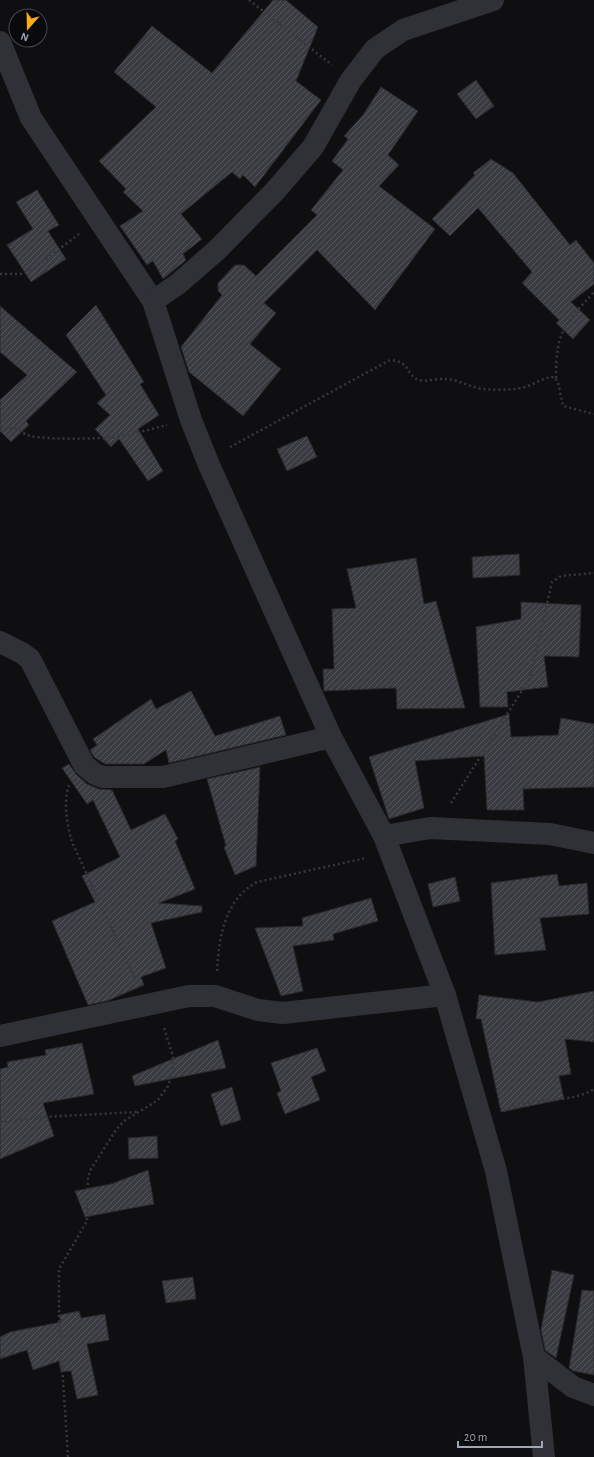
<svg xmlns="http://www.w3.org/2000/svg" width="594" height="1457" font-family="'Alegreya Sans',sans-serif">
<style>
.building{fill:url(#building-hatch);stroke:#29292d}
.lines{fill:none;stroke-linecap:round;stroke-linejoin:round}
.path{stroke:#36383d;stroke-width:2.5;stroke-dasharray:2 3;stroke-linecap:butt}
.minor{stroke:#303136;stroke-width:22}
</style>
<defs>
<pattern id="building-hatch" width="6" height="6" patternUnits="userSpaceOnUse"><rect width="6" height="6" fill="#3b3c42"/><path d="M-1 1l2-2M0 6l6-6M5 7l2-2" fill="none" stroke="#54555b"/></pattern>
</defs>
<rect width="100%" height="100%" fill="#0f0f11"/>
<!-- building -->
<g class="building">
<path d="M 273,0 L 286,0 L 318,27 L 296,81 L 321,100 L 255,187 L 243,175 L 240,179 L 232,172 L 181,214 L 202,239 L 183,254 L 186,260 L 163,279 L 153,261 L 147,265 L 120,226 L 143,211 L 123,192 L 126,189 L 99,161 L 156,107 L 114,72 L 152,26 L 212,73 Z"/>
<path d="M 476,80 L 494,106 L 476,119 L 457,94 Z"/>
<path d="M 381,87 L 418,111 L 388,155 L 399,165 L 379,186 L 435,229 L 375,310 L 317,250 L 264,303 L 276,313 L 250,344 L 281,369 L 243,416 L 189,372 L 181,347 L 222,295 L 218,291 L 218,283 L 235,265 L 244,265 L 256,276 L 317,215 L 311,210 L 343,170 L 332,161 L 348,139 L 344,136 L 363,115 Z"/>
<path d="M 491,159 L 513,173 L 570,245 L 576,240 L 594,263 L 594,284 L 571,302 L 590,320 L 573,339 L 556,323 L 559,320 L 522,283 L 532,272 L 478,208 L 450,236 L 432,219 L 475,175 L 473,173 Z"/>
<path d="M 37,190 L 59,225 L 48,231 L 66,259 L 31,282 L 7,245 L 33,229 L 16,202 Z"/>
<path d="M 96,305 L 144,382 L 140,384 L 159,415 L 138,429 L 163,471 L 148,481 L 119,439 L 111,447 L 95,429 L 110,415 L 97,403 L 106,395 L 66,335 Z"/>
<path d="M 0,306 L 77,372 L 26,421 L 29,425 L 11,442 L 0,431 L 0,400 L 27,375 L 0,352 Z"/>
<path d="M 307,436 L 317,457 L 287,471 L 277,449 Z"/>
<path d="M 519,554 L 520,575 L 473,578 L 472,557 Z"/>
<path d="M 416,558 L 424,604 L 436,601 L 465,708 L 397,709 L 396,688 L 324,691 L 323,669 L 334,669 L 332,609 L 356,608 L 347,569 Z"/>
<path d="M 521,602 L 581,605 L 579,657 L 544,656 L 548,687 L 507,692 L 508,707 L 480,707 L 476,627 L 521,619 Z"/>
<path d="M 191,691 L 215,736 L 280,716 L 286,735 L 169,763 L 166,750 L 144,764 L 105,764 L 94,757 L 90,750 L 97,745 L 93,739 L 151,699 L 156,709 Z"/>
<path d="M 509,714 L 511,737 L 558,735 L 561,718 L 594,724 L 594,787 L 523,789 L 524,810 L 487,810 L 484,756 L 415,761 L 424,808 L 389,819 L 369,757 Z"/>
<path d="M 69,764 L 76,774 L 87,784 L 99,789 L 112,790 L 131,830 L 165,814 L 178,839 L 175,841 L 195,889 L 159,903 L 202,906 L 202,912 L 151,923 L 166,968 L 141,977 L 144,985 L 107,1001 L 88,1005 L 52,921 L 95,902 L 82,876 L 120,857 L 93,800 L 87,804 L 62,768 Z"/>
<path d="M 260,767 L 256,866 L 235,875 L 224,847 L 226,846 L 207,779 Z"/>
<path d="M 557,874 L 559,886 L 587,883 L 589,914 L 540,918 L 546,950 L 495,955 L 491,883 Z"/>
<path d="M 455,877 L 460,901 L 433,907 L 428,884 Z"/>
<path d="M 371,898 L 378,921 L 333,934 L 334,940 L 293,946 L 303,991 L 281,996 L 255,928 L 303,926 L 302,918 Z"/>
<path d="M 594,991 L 594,1042 L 565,1039 L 571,1074 L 559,1076 L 564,1099 L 501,1112 L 481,1019 L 476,1019 L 479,995 L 538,1002 Z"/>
<path d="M 218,1040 L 226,1068 L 135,1086 L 132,1076 Z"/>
<path d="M 82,1043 L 94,1094 L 43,1103 L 54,1136 L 0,1159 L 0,1069 L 8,1067 L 7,1062 L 46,1055 L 45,1050 Z"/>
<path d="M 317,1048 L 326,1071 L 311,1077 L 320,1100 L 285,1114 L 277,1093 L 281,1091 L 271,1063 Z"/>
<path d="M 232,1087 L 241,1120 L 221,1126 L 211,1094 Z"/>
<path d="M 157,1136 L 158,1158 L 129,1159 L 128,1138 Z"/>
<path d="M 148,1170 L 154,1204 L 85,1217 L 75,1191 L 111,1184 Z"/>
<path d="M 552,1270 L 574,1275 L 556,1358 L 545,1350 L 541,1330 Z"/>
<path d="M 193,1277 L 196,1299 L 166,1303 L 162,1281 Z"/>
<path d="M 582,1290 L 594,1291 L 594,1375 L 573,1371 L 569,1368 Z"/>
<path d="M 79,1311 L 81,1318 L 105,1314 L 109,1340 L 87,1344 L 98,1395 L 77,1399 L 71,1371 L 61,1372 L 59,1361 L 33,1370 L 27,1350 L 0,1359 L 0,1337 L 10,1332 L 61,1322 L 59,1315 Z"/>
</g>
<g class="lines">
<!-- path -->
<g class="path">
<path d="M 249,0 L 332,65"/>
<path d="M 0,274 L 21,274 L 33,269 L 79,234"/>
<path d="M 556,378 C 556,331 564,325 594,292"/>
<path d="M 0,431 C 24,423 16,435 36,437 C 57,439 79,439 101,438 C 122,438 146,430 167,425"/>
<path d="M 230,447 L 390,360 C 411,361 406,376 419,380 C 427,382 438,378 446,379 C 459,380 470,387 482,389 C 497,390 514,391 528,386 C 537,383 544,377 554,377 L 558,382 L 563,406 L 594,414"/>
<path d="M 69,785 C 63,803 67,824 72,842 L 136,981"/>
<path d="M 451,803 L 530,678 L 552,582 L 561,576 L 594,573"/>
<path d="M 217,971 C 219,938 224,900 257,882 L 366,858"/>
<path d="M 504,1111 C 533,1095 569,1105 594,1089"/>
<path d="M 0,1122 L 43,1117 L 137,1112"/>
<path d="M 68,1457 L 59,1318 L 59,1269 L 87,1221 L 88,1177 L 91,1169 L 116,1130 L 124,1121 L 158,1100 L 168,1086 L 173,1071 L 173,1056 L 164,1028"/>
</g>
<!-- minor -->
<g class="minor">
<path d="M 0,42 L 31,118 L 153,301 L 191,420 L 209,465 L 331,737 L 384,836 L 445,995 L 496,1171 L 534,1357 L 544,1457"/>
<path d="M 153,301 L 178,284 L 217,250 L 275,191 L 313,147 L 351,80 L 375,49 L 403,30 L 493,0"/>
<path d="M 0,642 L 22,653 L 30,659 L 84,765 L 95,774 L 103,777 L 163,777 L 331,737"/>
<path d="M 384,836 L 430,828 L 550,834 L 594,843"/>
<path d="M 0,1036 L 189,996 L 215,996 L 258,1010 L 283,1013 L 445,995"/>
<path d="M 534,1357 L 573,1387 L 594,1395"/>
</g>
</g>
<!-- north arrow -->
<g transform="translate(28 28) rotate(200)"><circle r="19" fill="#0a0a0c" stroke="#46484f"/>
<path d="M0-3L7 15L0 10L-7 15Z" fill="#ffac19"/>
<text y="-6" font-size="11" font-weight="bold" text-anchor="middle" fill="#9fa6b4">N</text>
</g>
<!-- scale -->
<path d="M458 1441v6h84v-6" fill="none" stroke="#9fa6b4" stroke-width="2"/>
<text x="464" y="1441" font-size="12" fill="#9fa6b4" stroke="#0a0a0c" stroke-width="3" paint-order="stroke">20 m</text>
</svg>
